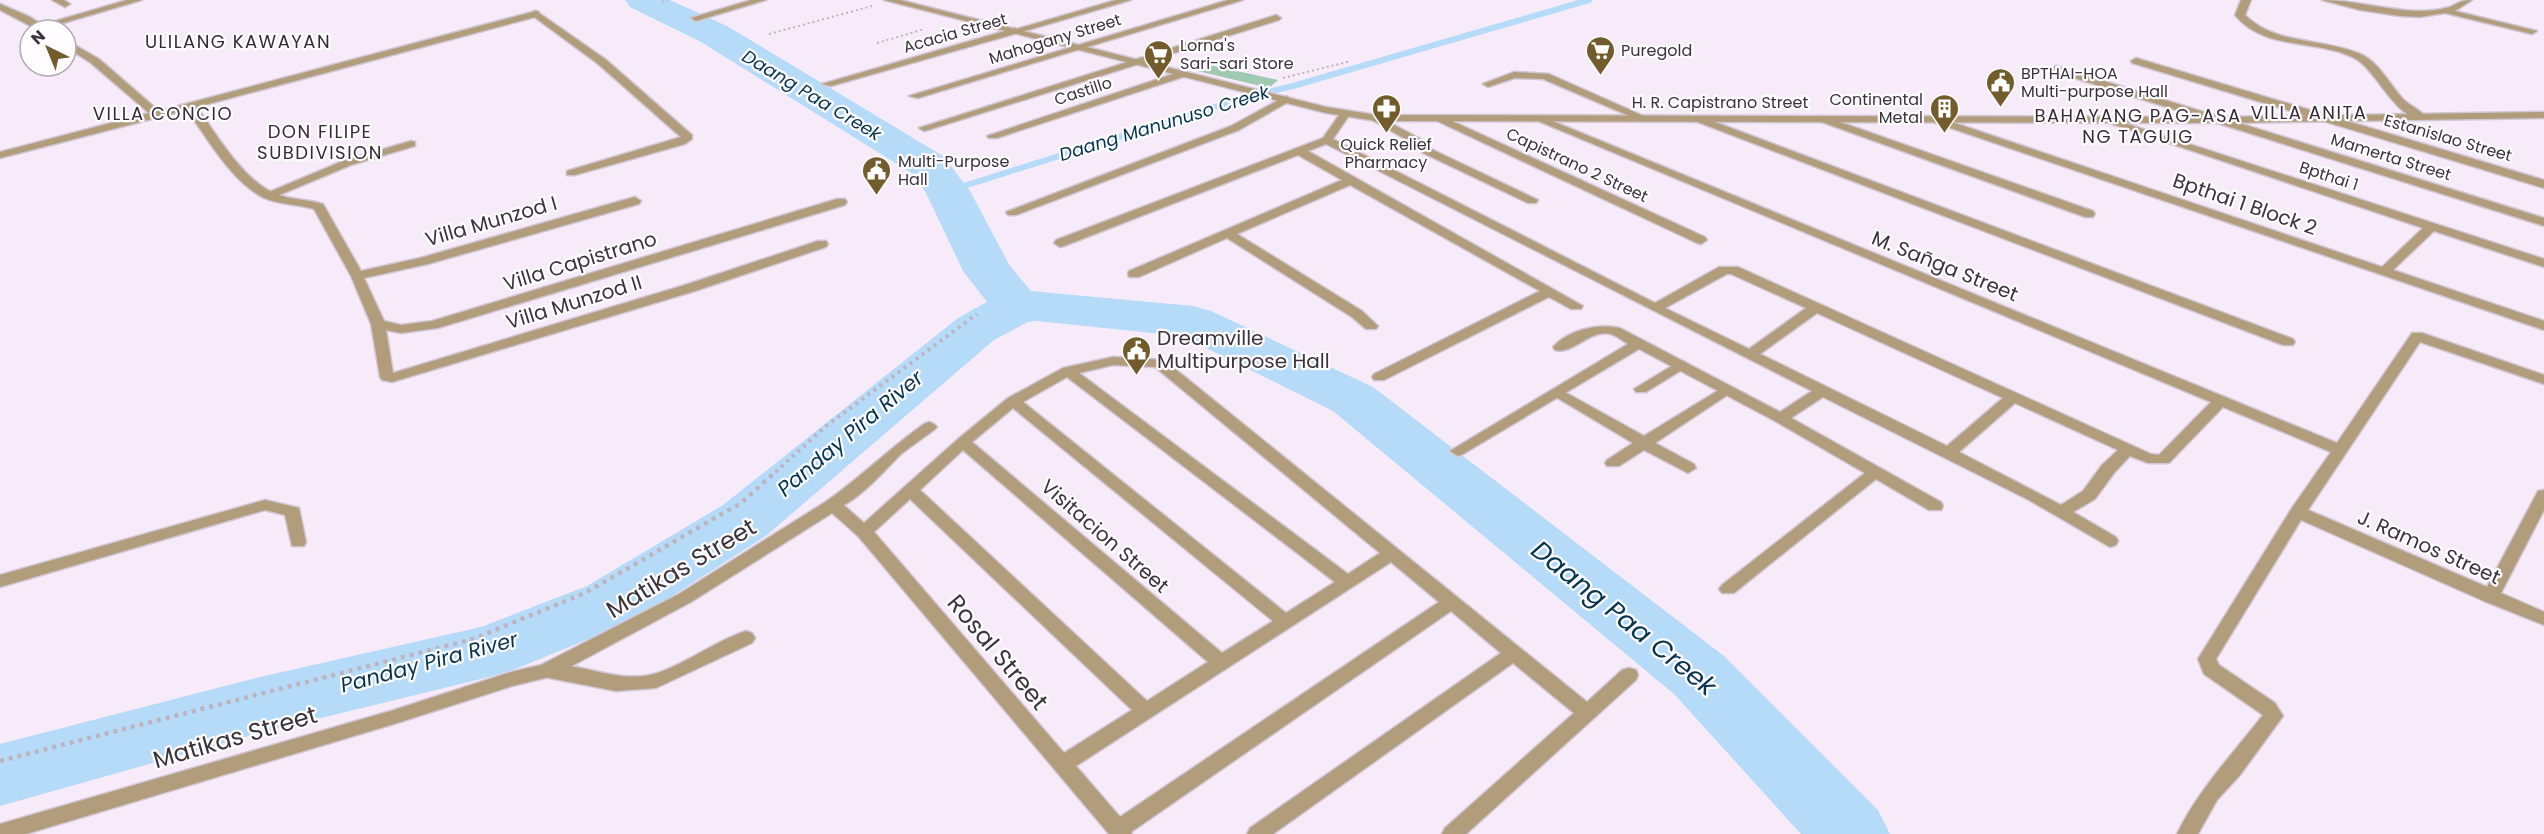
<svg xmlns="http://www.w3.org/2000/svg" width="2544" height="834" font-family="Poppins,sans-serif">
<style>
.green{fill:#9fc9b1}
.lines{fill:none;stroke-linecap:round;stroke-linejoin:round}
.stream{stroke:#b6dbf8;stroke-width:6}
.river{fill:#b6dbf8;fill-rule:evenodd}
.service-casing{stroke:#d1c6d4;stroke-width:3}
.minor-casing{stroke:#d1c6d4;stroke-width:3}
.tertiary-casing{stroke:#d1c6d4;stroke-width:3}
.path-far2{stroke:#beb4c0;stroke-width:2;stroke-dasharray:2 3;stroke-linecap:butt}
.path-far1{stroke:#beb4c0;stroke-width:4;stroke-dasharray:3 4.5;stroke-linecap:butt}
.path{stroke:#beb4c0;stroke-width:4.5;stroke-dasharray:4 5;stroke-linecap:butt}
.service{fill:#b19c7b;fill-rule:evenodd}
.minor{fill:#b19c7b;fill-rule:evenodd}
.tertiary{fill:#b19c7b;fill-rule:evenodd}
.labels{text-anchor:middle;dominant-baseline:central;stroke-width:4.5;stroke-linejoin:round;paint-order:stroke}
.far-street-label{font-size:16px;fill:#39343a;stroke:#fefcff}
.far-poi-label{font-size:16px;fill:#39343a;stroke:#fefcff;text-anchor:start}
.far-neighbourhood-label{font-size:18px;letter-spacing:1.5px;fill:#342b36;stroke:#fefcff}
.far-water-label{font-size:18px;font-style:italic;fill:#043450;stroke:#fefcff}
.street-label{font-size:20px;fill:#39343a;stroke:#fefcff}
.poi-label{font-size:20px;fill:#39343a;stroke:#fefcff;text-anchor:start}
.water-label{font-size:21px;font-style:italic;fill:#043450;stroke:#fefcff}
.near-street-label{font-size:24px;fill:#39343a;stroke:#fefcff}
.near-water-label{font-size:26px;font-style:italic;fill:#043450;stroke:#fefcff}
</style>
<rect width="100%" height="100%" fill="#f7ebfa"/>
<!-- green -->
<path class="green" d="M 1196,62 L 1278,80 L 1269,88 L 1185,68 Z"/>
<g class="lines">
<!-- stream -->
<path class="stream" d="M 948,191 L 1243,98 L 1293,86 L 1589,0"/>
<!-- river -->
<path class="river" d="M 625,0 L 670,0 L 727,26 L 943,156 L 970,191 L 1010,266 L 1031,291 L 1193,306 L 1211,311 L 1373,387 L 1724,656 L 1878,810 L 1890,834 L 1801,834 L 1674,694 L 1333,411 L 1182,336 L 1036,321 L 1028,322 L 994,340 L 767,535 L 635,620 L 518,668 L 493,676 L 260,733 L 0,806 L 0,744 L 260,677 L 481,627 L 587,586 L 723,505 L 958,318 L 987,302 L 963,271 L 926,193 L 913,174 L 701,42 L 630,7 Z"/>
<defs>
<g id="service">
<path d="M 52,0 L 64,0 L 70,4 L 65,7 Z"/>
<path d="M 127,0 L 142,0 L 43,29 L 35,27 Z"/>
<path d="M 751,0 L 766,0 L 696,21 L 691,18 Z"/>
<path d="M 1228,0 L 1243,0 L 918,98 L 909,96 Z"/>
<path d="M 2241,0 L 2251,0 L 2245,15 C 2275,45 2321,38 2358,53 C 2379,61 2389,84 2403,99 C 2410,106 2419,109 2425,116 L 2424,118 C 2398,123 2377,71 2356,59 C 2317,38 2266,52 2235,15 Z"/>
<path d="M 2322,0 C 2354,0 2385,10 2417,11 C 2427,11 2439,10 2450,7 C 2458,3 2462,0 2472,0 L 2455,11 L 2537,31 L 2532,34 L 2445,13 L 2420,17 L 2400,16 L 2360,10 Z"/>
<path d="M 536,11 L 605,59 L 692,135 L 692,139 L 685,144 L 575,175 L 567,175 L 567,171 L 681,137 L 597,63 L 533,16 L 533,12 Z"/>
<path d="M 1276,15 L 1281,18 L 1279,20 L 928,130 L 924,131 L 919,128 Z"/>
<path d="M 1015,28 L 1020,31 L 1018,33 L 831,86 L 822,84 Z"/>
<path d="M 1182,71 L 1187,74 L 1186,76 L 997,138 L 989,138 L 987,136 Z"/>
<path d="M 1514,72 L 1549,74 L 1648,118 L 1647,120 L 1639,120 L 1543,79 L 1515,78 L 1488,87 L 1483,84 Z"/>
<path d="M 411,141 L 415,142 L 415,146 L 351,165 L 272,198 L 264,198 L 262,195 L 343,161 Z"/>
<path d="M 1680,361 L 1685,362 L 1687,365 L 1685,368 L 1646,392 L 1636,392 L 1634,389 Z"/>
<path d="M 1727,385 L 1734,389 L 1732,392 L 1655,443 L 1694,464 L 1696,468 L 1688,473 L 1644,450 L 1619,466 L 1607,466 L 1605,463 L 1607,460 L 1633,443 L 1549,393 L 1551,390 L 1561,390 L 1644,436 Z"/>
<path d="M 929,422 L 934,424 L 937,427 L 934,430 C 923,438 911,446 900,455 C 886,469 847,514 827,509 L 825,505 L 827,501 C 861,477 890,448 924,424 Z"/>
<path d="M 746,631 L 752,633 L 755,638 L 752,643 L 656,688 L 616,691 L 539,676 L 537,671 L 539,666 C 570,657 615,685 654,674 C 683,666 715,641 746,631 Z"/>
</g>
<g id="minor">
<path d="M 1116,0 L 1131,0 L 1018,33 L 1010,31 Z"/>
<path d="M 0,4 L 30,17 L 50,30 L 38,30 L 0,10 Z"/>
<path d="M 536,11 L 539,12 L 539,16 L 197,107 C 216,134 243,180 274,193 C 289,200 307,199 323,204 L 361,271 L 420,258 L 631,198 L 635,197 L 641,201 L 639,204 L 428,264 L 364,278 L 384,321 L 401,325 L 432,321 L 837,199 L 845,199 L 847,202 L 845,205 L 438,328 L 401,333 L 386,330 L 393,373 L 685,285 L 818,241 L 826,241 L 828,244 L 826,247 L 695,291 L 392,382 L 382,380 L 380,377 L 371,324 L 351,276 L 314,209 C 298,204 280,205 264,198 C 231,181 208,139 187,110 L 0,158 L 0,152 L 149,113 L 91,63 L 66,47 L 66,40 L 99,59 L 159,111 Z"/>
<path d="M 2136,58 L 2544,180 L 2544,188 L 2132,63 L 2131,61 Z"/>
<path d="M 2056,66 L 2544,218 L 2544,226 L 2052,71 L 2051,69 Z"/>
<path d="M 1286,96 L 1291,99 L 1290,101 L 1239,130 L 1016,215 L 1008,215 L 1006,212 L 1231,126 Z"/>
<path d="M 1345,111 L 1350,114 L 1333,139 L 1655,303 L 1719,267 L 1738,267 L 2151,454 L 2159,455 L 2211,402 L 1531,118 L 1532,116 L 1540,116 L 2337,443 L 2412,333 L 2422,333 L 2544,375 L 2544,384 L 2420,342 L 2308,510 L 2487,587 L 2536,495 L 2538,491 L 2544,490 L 2544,510 L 2501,593 L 2544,612 L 2544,625 L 2484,601 L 2301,520 L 2216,659 L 2219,665 L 2275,703 L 2283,716 L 2240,775 L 2217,800 L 2198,834 L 2177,834 C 2198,790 2233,754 2263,715 L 2204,674 L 2198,659 L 2292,508 L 2331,452 L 2223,407 L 2169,463 L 2148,463 L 2130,456 L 2114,473 L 2095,499 L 2073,512 L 2116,537 L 2118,541 L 2116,545 L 2110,547 L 2029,500 L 1823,397 L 1791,418 L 1941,502 L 1943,506 L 1941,510 L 1929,510 L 1876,479 L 1734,593 L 1722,593 L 1719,589 L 1722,585 L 1865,473 L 1775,421 L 1639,349 L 1463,454 L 1458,456 L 1450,451 L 1628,344 C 1623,341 1617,336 1611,334 C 1589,329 1574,355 1555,350 L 1553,347 C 1568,330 1598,323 1620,328 L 1780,412 L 1812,391 L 1326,144 L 1308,151 L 1583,306 L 1581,309 L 1571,309 L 1549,297 L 1384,380 L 1374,380 L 1372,377 L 1374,374 L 1540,291 L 1350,185 L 1237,234 L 1362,311 L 1378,326 L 1376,329 L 1366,329 L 1352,317 L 1227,238 L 1139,277 L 1129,277 L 1128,274 L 1129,271 L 1342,180 L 1298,155 L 1064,246 L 1060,247 L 1054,243 L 1056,240 L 1323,138 L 1341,112 ZM 1727,274 L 1731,274 L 1806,308 L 1749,349 L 1665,308 ZM 1817,313 L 2003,398 L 1947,446 L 1760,354 ZM 2015,403 L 2118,450 L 2102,465 L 2083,491 L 2061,505 L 1959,452 Z"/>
<path d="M 1376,115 L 1424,141 L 1431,149 L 1538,200 L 1536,203 L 1528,203 L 1423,153 L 1416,145 L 1372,120 L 1371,118 Z"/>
<path d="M 1439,115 L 1705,237 L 1707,240 L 1701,244 L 1697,243 L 1435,120 L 1434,118 Z"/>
<path d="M 1699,116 L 2293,339 L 2295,342 L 2293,345 L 2283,345 L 1695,121 L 1695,117 Z"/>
<path d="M 1823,116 L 2093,211 L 2095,214 L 2093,217 L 2085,217 L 1819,121 L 1819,117 Z"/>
<path d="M 1934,116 L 2382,267 L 2423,228 L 2100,120 L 2105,117 L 2109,118 L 2544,259 L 2544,267 L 2434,231 L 2393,270 L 2544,321 L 2544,330 L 1930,121 L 1930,117 Z"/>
<path d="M 1113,357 L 1164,360 L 1587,702 L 1622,670 L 1629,668 L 1636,670 L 1638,675 L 1636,680 L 1466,834 L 1442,834 L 1445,828 L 1574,713 L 1513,663 L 1273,834 L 1247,834 L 1250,828 L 1501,653 L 1451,611 L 1131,832 L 1132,834 L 1109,834 L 858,536 L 832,513 L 691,602 L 553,676 L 512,686 L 394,724 L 26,834 L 0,834 L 0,824 L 394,710 L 511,672 L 541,665 L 679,594 L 827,501 L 839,501 L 864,523 L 958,439 L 1008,398 L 1063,368 ZM 1113,365 L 1155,367 L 1380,553 L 1348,574 L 1079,373 ZM 1067,377 L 1335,582 L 1286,613 L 1023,402 ZM 1013,408 L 1273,621 L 1222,653 L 972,442 ZM 963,450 L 1208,662 L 1147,701 L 920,490 ZM 910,499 L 1132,710 L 1064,753 L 874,532 ZM 1391,562 L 1439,602 L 1120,817 L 1076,766 Z"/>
<path d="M 265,500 L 299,508 L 306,542 L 304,546 L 292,546 L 285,515 L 265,510 L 0,587 L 0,575 Z"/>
</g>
<path id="tertiary" d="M 884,0 L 900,0 L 1326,107 L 1376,115 L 2216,117 L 2544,112 L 2544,118 L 2216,123 L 1376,121 L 1326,113 Z"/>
</defs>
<!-- service casing -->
<use href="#service" class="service-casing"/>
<!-- minor casing -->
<use href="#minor" class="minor-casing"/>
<!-- tertiary casing -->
<use href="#tertiary" class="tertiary-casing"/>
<!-- path-far2 -->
<g class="path-far2">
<path d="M 662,2 L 668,0"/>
<path d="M 769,34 L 872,6"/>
<path d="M 877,43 L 925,29"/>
<path d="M 1283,78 L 1351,61"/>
</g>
<!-- path-far1 -->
<path class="path-far1" d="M 770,477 L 826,426 L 977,314"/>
<!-- path -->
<path class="path" d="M 0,761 L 473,639 L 585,593 L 741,503 L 772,475"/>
<!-- service -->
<use href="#service" class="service"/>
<!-- minor -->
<use href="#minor" class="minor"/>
<!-- tertiary -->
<use href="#tertiary" class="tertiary"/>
</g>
<!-- icons -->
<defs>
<symbol id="supermarket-pin" viewBox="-11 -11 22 30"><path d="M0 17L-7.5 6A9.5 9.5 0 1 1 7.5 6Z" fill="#735c2c" stroke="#fefcff"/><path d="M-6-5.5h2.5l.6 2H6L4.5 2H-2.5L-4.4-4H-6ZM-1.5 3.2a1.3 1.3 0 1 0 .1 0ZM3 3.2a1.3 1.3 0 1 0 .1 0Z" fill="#fff"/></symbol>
<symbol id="civic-pin" viewBox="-11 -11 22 30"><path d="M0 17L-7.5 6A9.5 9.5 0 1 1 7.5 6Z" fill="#735c2c" stroke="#fefcff"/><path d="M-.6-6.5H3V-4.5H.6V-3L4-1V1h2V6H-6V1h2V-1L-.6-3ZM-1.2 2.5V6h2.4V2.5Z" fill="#fff"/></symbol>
<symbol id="pharmacy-pin" viewBox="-11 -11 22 30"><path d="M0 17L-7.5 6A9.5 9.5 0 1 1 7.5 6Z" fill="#735c2c" stroke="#fefcff"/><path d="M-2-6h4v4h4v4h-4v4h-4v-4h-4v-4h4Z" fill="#fff"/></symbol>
<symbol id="building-pin" viewBox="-11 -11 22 30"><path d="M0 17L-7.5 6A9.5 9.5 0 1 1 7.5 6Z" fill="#735c2c" stroke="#fefcff"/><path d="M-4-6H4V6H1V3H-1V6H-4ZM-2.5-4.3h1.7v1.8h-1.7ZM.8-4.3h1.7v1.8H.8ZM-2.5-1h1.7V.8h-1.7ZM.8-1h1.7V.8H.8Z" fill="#fff"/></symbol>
</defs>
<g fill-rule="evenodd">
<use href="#supermarket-pin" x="1584" y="34" width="33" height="45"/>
<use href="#supermarket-pin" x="1142" y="38" width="33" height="45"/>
<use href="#civic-pin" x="1984" y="66" width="33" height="45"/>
<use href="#pharmacy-pin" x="1370" y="92" width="33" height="45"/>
<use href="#building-pin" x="1928" y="92" width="33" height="45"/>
<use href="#civic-pin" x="860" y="154" width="33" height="45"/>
<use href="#civic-pin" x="1120" y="334" width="33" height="45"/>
</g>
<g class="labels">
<!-- far-street labels -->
<g class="far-street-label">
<text transform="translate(955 33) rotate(-16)">Acacia Street</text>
<text transform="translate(1055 39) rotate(-17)">Mahogany Street</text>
<text transform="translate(1083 91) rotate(-18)">Castillo</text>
<text x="1720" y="102">H. R. Capistrano Street</text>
<text transform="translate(2448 138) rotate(16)">Estanislao Street</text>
<text transform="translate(2391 157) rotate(17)">Mamerta Street</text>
<text transform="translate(1577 165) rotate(25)">Capistrano 2 Street</text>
<text transform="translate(2329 176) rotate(18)">Bpthai 1</text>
</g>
<!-- far-poi labels -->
<g class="far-poi-label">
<text x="1180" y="45">Lorna's<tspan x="1180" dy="18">Sari-sari Store</tspan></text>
<text x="1621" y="50">Puregold</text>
<text x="2021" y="73">BPTHAI-HOA<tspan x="2021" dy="18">Multi-purpose Hall</tspan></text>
<text x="1923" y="99" text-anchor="end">Continental<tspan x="1923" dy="18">Metal</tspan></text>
<text x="1386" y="144" text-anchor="middle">Quick Relief<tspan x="1386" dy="18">Pharmacy</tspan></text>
<text x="898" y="161">Multi-Purpose<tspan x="898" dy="18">Hall</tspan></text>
</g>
<!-- far-neighbourhood labels -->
<g class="far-neighbourhood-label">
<text x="238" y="41">ULILANG KAWAYAN</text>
<text x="2309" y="112">VILLA ANITA</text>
<text x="163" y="113">VILLA CONCIO</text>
<text x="2138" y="115">BAHAYANG PAG-ASA<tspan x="2138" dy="21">NG TAGUIG</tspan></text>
<text x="320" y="131">DON FILIPE<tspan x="320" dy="21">SUBDIVISION</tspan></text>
</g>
<!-- far-water labels -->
<g class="far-water-label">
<text transform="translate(812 95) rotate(31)">Daang Paa Creek</text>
<text transform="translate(1164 123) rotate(-17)">Daang Manunuso Creek</text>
</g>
<!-- street labels -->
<g class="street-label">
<text transform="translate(2245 204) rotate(19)">Bpthai 1 Block 2</text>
<text transform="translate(491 221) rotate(-16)">Villa Munzod I</text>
<text transform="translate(580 261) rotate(-17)">Villa Capistrano</text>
<text transform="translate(1945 266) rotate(22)">M. Sañga Street</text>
<text transform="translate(574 302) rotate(-17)">Villa Munzod II</text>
<text transform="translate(1105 536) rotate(41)">Visitacion Street</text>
<text transform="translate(2429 547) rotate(24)">J. Ramos Street</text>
</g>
<!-- poi labels -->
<g class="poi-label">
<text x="1157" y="338">Dreamville<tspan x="1157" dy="23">Multipurpose Hall</tspan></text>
</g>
<!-- water labels -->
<g class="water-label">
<text transform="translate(850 433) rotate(-40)">Panday Pira River</text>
<text transform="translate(429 662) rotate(-15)">Panday Pira River</text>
</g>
<!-- near-street labels -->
<g class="near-street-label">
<text transform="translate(681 568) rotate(-31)">Matikas Street</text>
<text transform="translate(998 652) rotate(50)">Rosal Street</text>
<text transform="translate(235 737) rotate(-16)">Matikas Street</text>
</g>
<!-- near-water labels -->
<g class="near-water-label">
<text transform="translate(1624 618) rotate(39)">Daang Paa Creek</text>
</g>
</g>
<!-- north arrow -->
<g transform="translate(48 48) rotate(317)"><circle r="28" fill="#fefcff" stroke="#afacb0" stroke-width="1.5"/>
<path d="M0-4.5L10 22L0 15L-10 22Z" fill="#735c2c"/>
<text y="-9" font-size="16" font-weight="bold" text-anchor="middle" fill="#39343a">N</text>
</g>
</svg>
